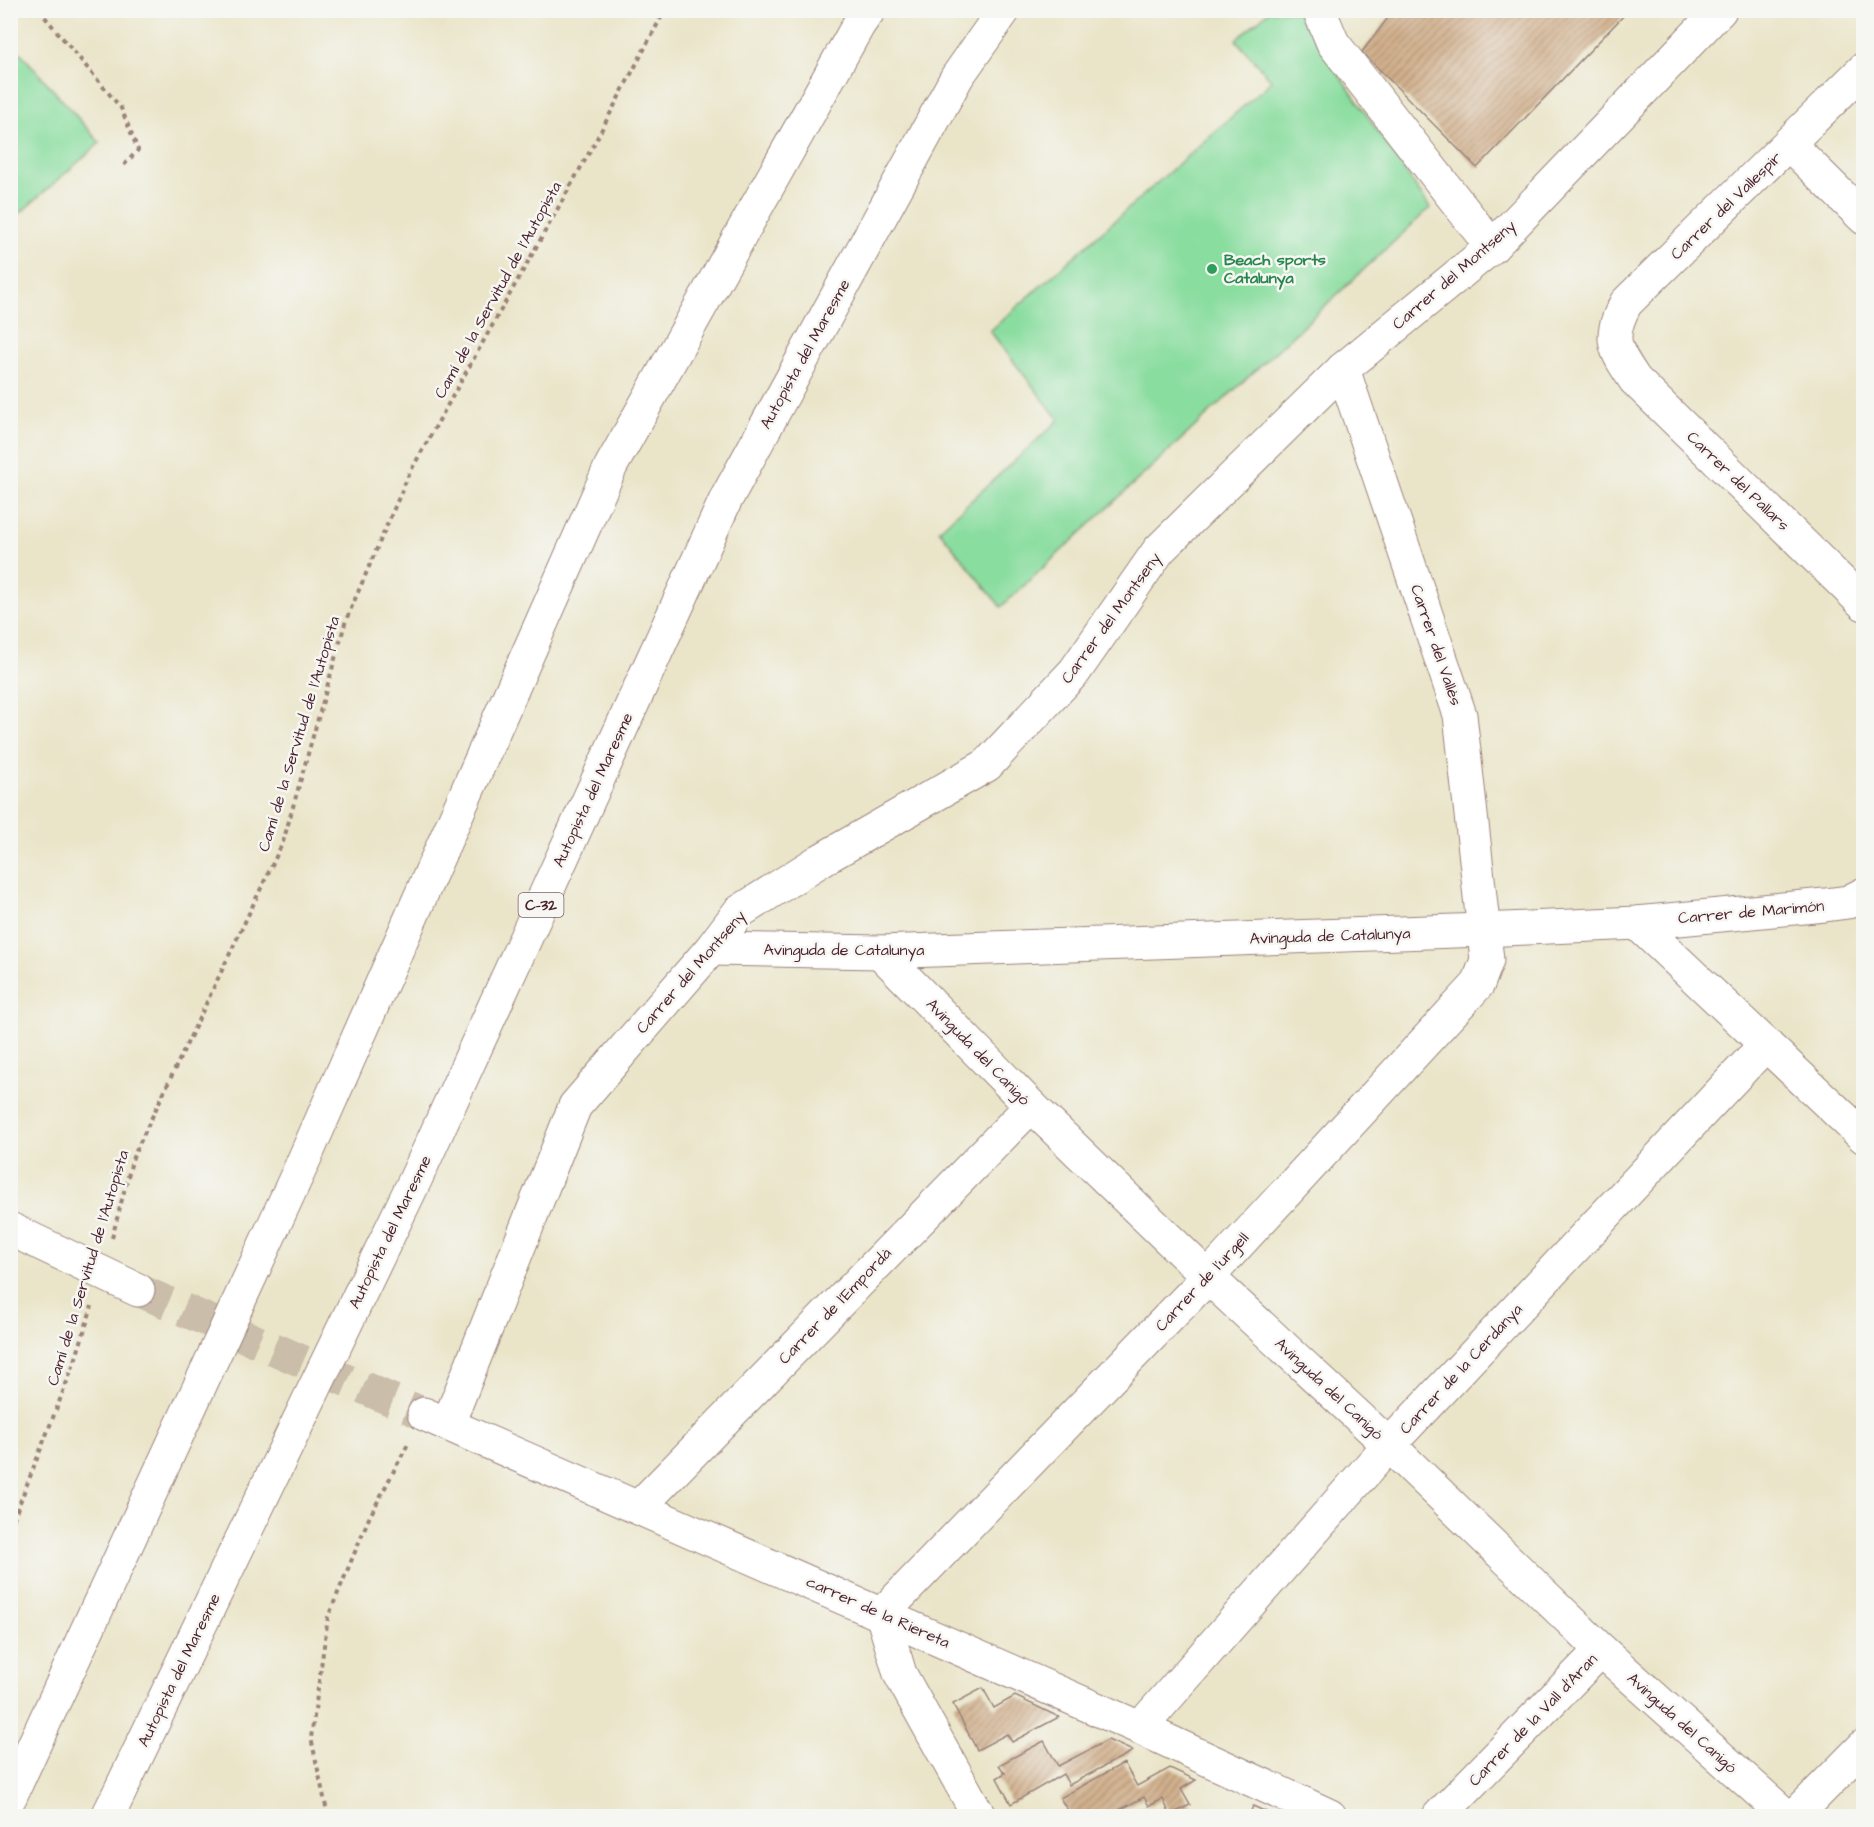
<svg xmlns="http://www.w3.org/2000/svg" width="1874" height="1827" font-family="'Architects Daughter',sans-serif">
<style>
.grass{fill:#89dd9f;stroke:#6a7e65;stroke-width:1.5}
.building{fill:url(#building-hatch)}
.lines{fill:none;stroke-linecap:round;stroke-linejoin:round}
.minor-tunnel{stroke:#cabda9;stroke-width:33;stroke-dasharray:33 16;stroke-linecap:butt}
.minor-casing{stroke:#9a827a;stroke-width:35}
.highway-casing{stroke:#9a827a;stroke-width:35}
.path{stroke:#9a827a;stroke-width:4;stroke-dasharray:4.5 4.5;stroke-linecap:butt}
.minor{stroke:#fff;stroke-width:33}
.highway{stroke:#fff;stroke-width:33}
.leisure-dot{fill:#2e9e5b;stroke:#f6f6f2;stroke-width:2}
.labels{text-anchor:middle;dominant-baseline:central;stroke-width:5;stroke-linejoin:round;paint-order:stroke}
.shield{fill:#f6f6f2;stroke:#7e6067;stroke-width:1.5}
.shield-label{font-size:15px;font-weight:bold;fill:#4a1f2b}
.street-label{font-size:16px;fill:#4a1f2b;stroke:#f6f6f2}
.leisure-label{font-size:16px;font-weight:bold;fill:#27864d;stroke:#f6f6f2;text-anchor:start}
</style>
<defs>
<pattern id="building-hatch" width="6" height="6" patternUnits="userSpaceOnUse" patternTransform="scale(1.5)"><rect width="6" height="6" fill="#d1b08c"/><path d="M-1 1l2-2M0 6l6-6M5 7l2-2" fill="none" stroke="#ac8f73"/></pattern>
</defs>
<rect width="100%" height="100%" fill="#f6f6f2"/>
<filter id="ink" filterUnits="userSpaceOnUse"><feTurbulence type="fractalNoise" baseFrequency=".0167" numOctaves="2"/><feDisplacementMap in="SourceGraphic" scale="12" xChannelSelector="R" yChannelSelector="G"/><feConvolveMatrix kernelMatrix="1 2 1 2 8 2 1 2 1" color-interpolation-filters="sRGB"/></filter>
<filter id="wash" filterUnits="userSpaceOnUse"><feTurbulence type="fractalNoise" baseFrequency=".008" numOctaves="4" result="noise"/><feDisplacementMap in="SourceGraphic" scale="24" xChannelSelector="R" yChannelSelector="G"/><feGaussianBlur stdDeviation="1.35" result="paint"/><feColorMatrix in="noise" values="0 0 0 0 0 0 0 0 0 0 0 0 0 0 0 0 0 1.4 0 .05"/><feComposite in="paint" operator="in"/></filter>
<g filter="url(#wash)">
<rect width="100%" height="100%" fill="#eae5c9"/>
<!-- grass -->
<g class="grass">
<path d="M 1269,11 L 1296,11 L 1430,208 L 1001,607 L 939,530 L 1059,420 L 990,331 L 1272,81 L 1236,40 Z"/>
<path d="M 10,41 L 100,143 L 11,221 L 10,221 Z"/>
</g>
<g id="blocks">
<!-- building -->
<g class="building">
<path d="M 1394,10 L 1629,10 L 1477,168 L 1362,52 Z"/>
<path d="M 983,1688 L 994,1708 L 1015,1696 L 1059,1717 L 1012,1742 L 1007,1734 L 977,1750 L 953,1704 Z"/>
<path d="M 1108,1740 L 1133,1751 L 1069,1785 L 1063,1774 L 1011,1804 L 997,1778 L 1005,1773 L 999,1765 L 1044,1741 L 1058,1766 Z"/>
<path d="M 1124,1763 L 1137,1786 L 1170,1768 L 1196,1780 L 1181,1789 L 1190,1805 L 1170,1815 L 1163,1799 L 1149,1806 L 1144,1797 L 1108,1816 L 1071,1816 L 1060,1798 Z"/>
<path d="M 1253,1806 L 1275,1816 L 1249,1816 Z"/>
</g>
</g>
</g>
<g filter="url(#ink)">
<use href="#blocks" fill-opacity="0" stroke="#9a827a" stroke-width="1.5"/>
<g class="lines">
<!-- minor-tunnel -->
<path class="minor-tunnel" d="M 138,1290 L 424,1414"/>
<defs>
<g id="minor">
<path d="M 1319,10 L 1333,43 L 1492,247"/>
<path d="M 1864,69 L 1626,303 C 1607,338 1614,349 1635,380 L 1864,604"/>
<path d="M 1789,144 L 1864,218"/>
<path d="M 1637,923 L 1864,1137"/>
<path d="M 711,949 L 880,952 L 1482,930 L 1637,923 L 1825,905 L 1848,902 L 1864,894"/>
<path d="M 880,952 L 1031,1106 L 1208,1277 L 1389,1445 L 1601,1650 L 1786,1816"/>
<path d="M 10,1229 L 138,1290"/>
<path d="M 424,1414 L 1140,1728 L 1330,1816"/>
<path d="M 448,1424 L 575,1106 L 711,949 L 739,912 L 821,860 L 987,765 L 1075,671 L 1159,550 L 1343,369 L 1492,247 L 1720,10"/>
<path d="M 640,1506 L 1031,1106"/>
<path d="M 882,1614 L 1208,1277 L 1478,984 L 1487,960 L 1460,715 L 1343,369"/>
<path d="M 882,1614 L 900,1674 L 979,1816"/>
<path d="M 1140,1728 L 1389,1445 L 1766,1044"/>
<path d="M 1439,1816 L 1601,1650"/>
<path d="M 1795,1816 L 1864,1746"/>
</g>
<g id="highway">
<path d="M 10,1797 L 299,1171 L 611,466 L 859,24 L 869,10"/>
<path d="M 108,1816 L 416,1178 L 726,499 L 957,77 L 1004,10"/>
</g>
</defs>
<!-- minor casing -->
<use href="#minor" class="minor-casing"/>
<!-- highway casing -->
<use href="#highway" class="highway-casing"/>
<!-- path -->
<g class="path">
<path d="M 39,10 L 121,108 L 138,150 L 124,165"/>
<path d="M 112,1238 L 133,1157 L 283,842 L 346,620 L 409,474 L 594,144 L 665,10"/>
<path d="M 10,1528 L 75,1361 L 92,1306"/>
<path d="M 328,1816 L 311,1738 L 328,1617 L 369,1518 L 408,1444"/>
</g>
<!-- minor -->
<use href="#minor" class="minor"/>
<!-- highway -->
<use href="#highway" class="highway"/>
</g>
</g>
<!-- markers -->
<circle class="leisure-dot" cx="1212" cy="269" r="6"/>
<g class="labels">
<!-- shield labels -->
<rect class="shield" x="518.5" y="893" width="45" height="24" rx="4.5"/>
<g class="shield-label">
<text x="541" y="905">C-32</text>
</g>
<!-- street labels -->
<g class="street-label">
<text transform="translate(1726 206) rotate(-44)">Carrer del Vallespir</text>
<text transform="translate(1454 275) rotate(-41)">Carrer del Montseny</text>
<text transform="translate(498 290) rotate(-61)">Camí de la Servitud de l'Autopista</text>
<text transform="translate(805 354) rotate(-61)">Autopista del Maresme</text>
<text transform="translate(1738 481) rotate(44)">Carrer del Pallars</text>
<text transform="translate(1111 618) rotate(-54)">Carrer del Montseny</text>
<text transform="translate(1436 645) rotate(71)">Carrer del Vallès</text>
<text transform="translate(299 734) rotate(-73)">Camí de la Servitud de l'Autopista</text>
<text transform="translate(593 790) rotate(-65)">Autopista del Maresme</text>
<text transform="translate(1751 912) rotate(-5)">Carrer de Marimón</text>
<text transform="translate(1330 936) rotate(-2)">Avinguda de Catalunya</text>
<text x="844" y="950">Avinguda de Catalunya</text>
<text transform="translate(691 972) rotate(-49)">Carrer del Montseny</text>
<text transform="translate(978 1052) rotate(46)">Avinguda del Canigó</text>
<text transform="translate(390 1232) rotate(-64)">Autopista del Maresme</text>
<text transform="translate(88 1268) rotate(-73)">Camí de la Servitud de l'Autopista</text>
<text transform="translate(1202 1282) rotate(-47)">Carrer de l'urgell</text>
<text transform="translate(835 1306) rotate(-46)">Carrer de l'Empordà</text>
<text transform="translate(1461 1369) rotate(-47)">Carrer de la Cerdanya</text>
<text transform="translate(1329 1389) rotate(43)">Avinguda del Canigó</text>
<text transform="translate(878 1612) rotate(24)">carrer de la Riereta</text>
<text transform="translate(179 1670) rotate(-64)">Autopista del Maresme</text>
<text transform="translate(1533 1720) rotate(-46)">Carrer de la Vall d'Aran</text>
<text transform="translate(1682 1723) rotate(42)">Avinguda del Canigó</text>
</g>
<!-- leisure labels -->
<g class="leisure-label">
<text x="1224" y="260">Beach sports<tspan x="1224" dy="18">Catalunya</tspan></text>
</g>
</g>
<!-- margin -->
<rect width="1874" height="1827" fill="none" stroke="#f6f6f2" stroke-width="36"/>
</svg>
